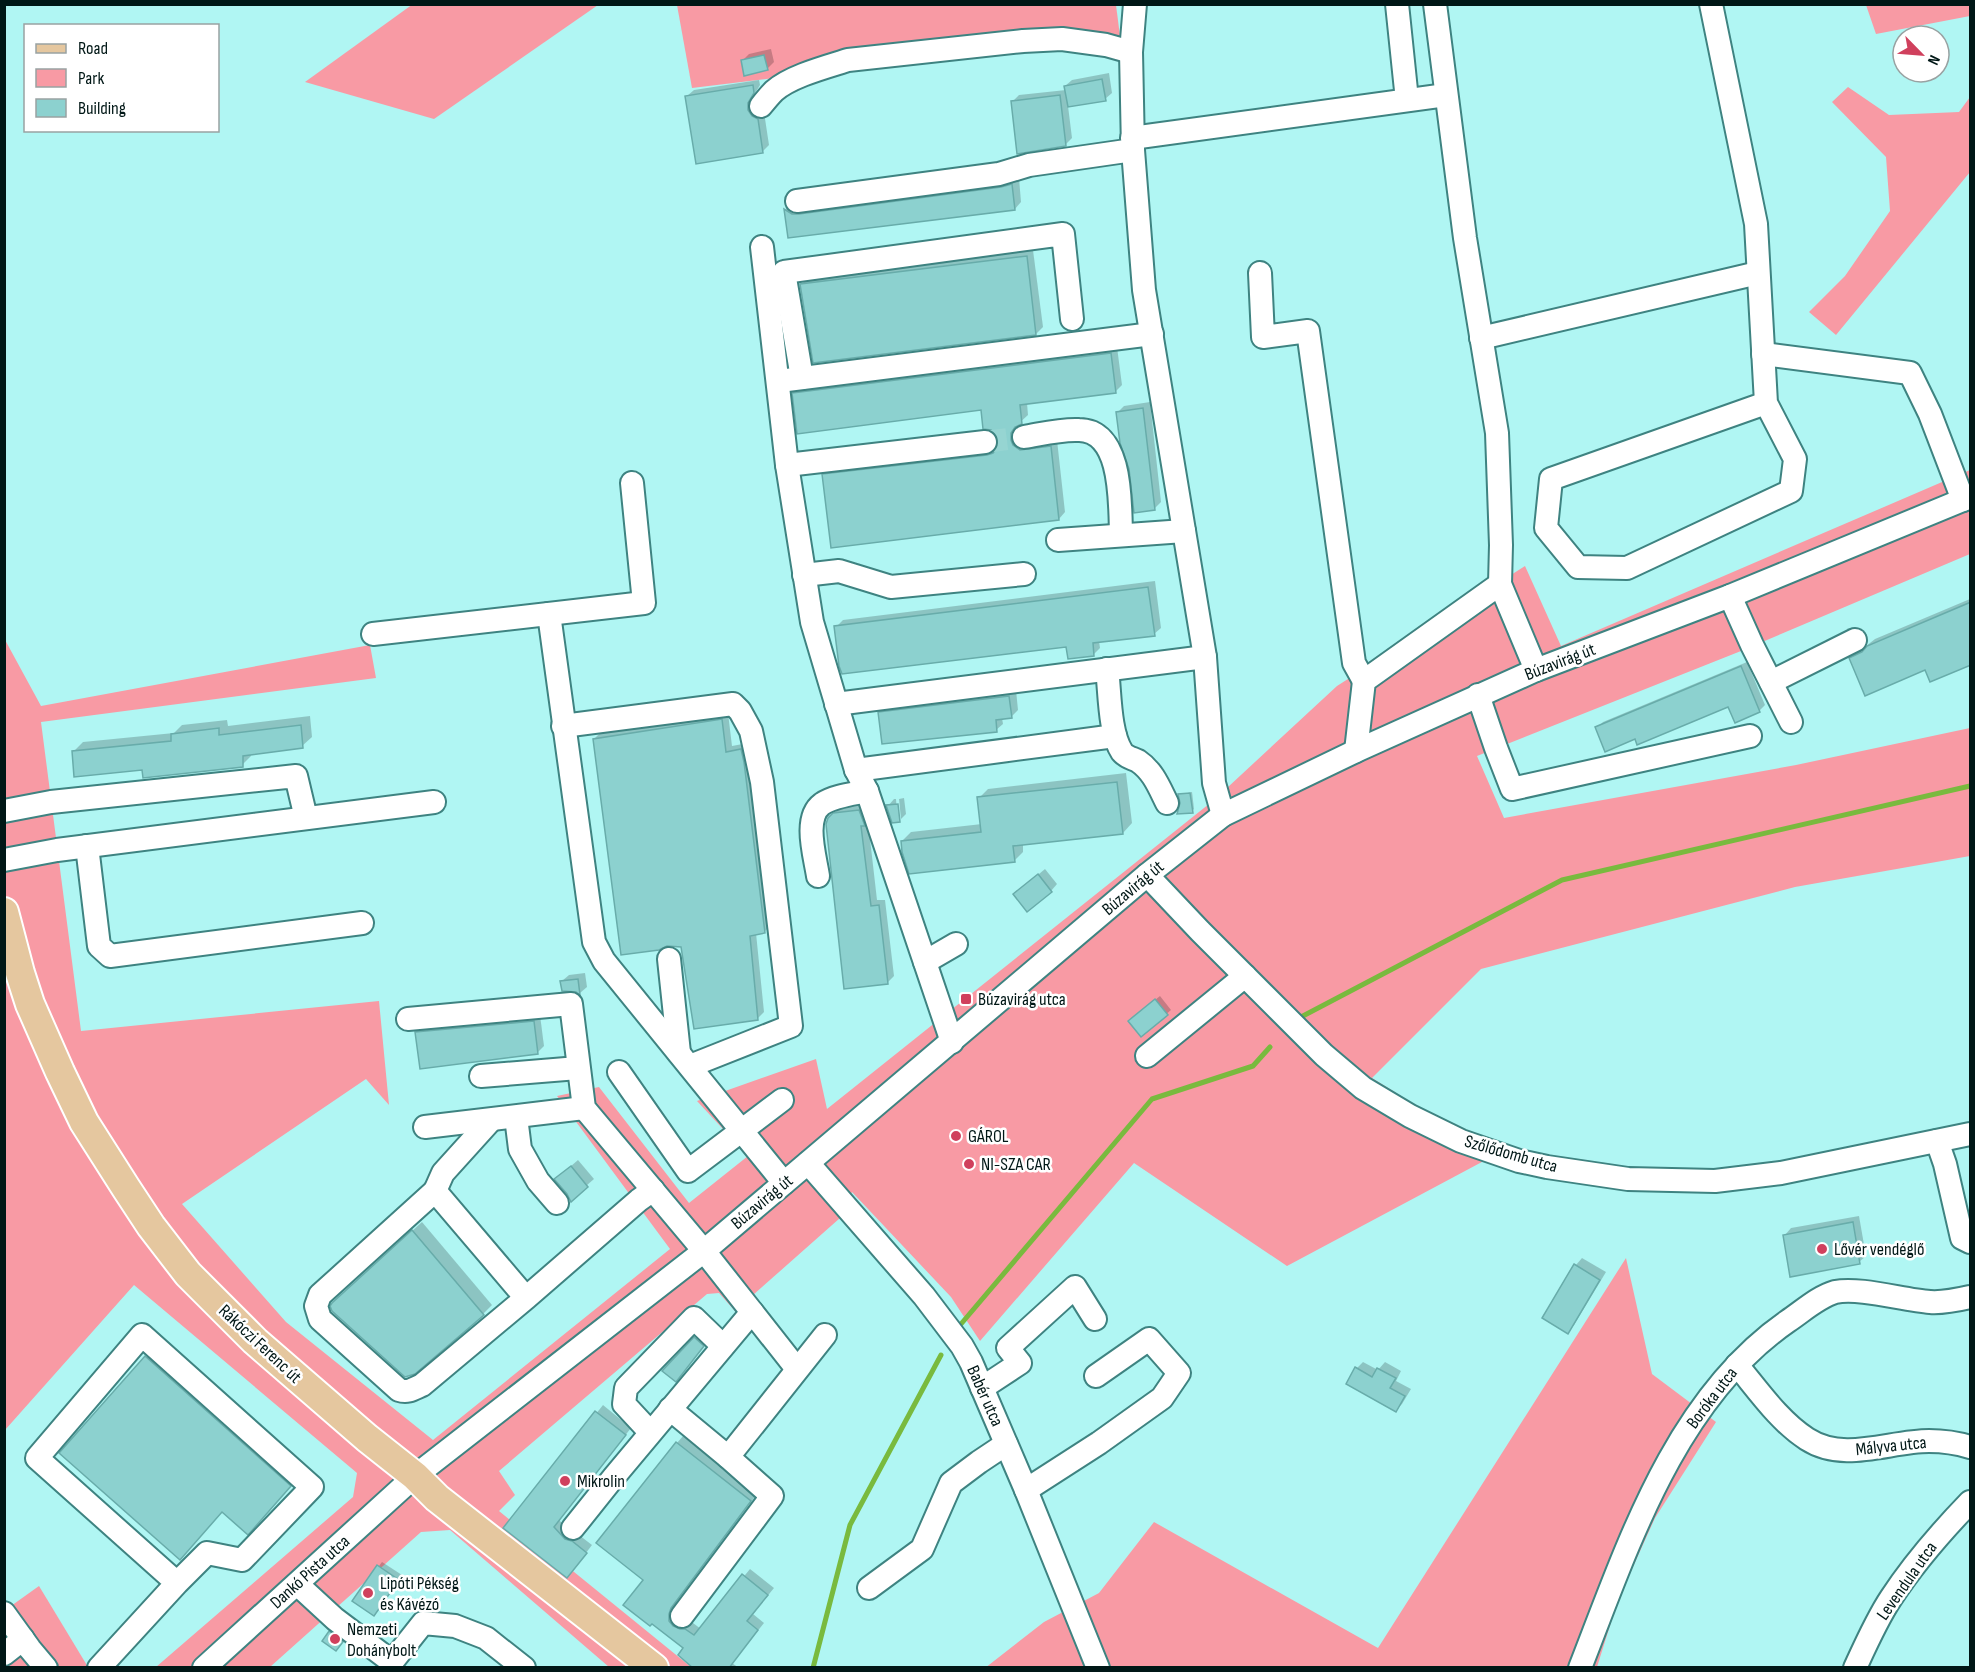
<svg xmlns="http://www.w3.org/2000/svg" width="1975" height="1672" font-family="'Sofia Sans Condensed',sans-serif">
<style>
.green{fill:#f89aa4}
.shadow{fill:#0003}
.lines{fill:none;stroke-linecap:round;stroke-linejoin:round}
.stream{stroke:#79ba3e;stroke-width:5}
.building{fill:#8cd1cf;stroke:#68acaa;stroke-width:1.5}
.minor-tunnel{stroke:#96d5d2;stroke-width:22;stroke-dasharray:22 11;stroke-linecap:butt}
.minor-casing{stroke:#3e8381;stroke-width:26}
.major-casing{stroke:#fff;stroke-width:32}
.minor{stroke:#fff;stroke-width:22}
.major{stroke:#e5c79f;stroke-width:28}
.poi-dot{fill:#d0405d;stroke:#fff;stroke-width:2}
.labels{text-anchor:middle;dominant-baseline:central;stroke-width:5;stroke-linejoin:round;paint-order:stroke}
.street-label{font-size:18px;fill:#001716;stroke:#fff}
.poi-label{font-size:18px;fill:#001716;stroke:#fff;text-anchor:start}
</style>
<rect width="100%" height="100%" fill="#b0f6f3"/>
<!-- green -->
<g class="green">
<path d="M 413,4 L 598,4 L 598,5 L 434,119 L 305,82 Z"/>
<path d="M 677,5 L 1116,5 L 1120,36 L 692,88 Z"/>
<path d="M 1866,5 L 1970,5 L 1970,16 L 1876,34 Z"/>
<path d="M 1848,87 L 1889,115 L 1959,112 L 1970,97 L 1970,172 L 1836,335 L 1809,312 L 1845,276 L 1890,211 L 1886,157 L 1832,102 Z"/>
<path d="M 1970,470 L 1970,554 L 1741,651 L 1477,756 L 1504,818 L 1796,765 L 1970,728 L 1970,856 L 1795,887 L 1481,969 L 1372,1078 L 1459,1132 L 1510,1147 L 1287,1266 L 1134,1163 L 980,1341 L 951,1297 L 852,1192 L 840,1218 L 735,1311 L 719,1293 L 707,1294 L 499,1471 L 515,1495 L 499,1511 L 691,1667 L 609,1667 L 450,1530 L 421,1532 L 270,1667 L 156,1667 L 353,1497 L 357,1473 L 134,1285 L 5,1430 L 4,638 L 41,706 L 370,645 L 376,678 L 41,722 L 81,1031 L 379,1001 L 389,1105 L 366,1079 L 182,1204 L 286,1322 L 433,1440 L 670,1249 L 557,1096 L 599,1087 L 689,1203 L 748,1156 L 697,1101 L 816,1059 L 827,1109 L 1214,800 L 1337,686 L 1525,566 L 1561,646 Z"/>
<path d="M 1626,1258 L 1652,1374 L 1716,1422 L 1655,1518 L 1618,1600 L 1597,1667 L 985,1668 L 1044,1622 L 1099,1593 L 1154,1522 L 1378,1648 Z"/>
<path d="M 39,1586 L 88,1667 L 5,1667 L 4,1611 Z"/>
</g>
<!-- shadow -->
<g class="shadow">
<path d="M 771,49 L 774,62 L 767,69 L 742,61 L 749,54 Z"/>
<path d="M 1109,73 L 1112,93 L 1105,99 L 1068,106 L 1072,138 L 1065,145 L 1012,102 L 1019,95 L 1066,90 L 1065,86 L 1072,80 Z"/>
<path d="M 759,80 L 760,85 L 754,95 L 754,103 L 764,112 L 769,145 L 762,152 L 687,96 L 694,90 Z"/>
<path d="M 1019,178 L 1021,202 L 1015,209 L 789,236 L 786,209 L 792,203 Z"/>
<path d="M 1033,250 L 1043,327 L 1036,334 L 801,285 L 808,278 Z"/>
<path d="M 1117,347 L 1122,385 L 1115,392 L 1027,403 L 1028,415 L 1017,425 L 1017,433 L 1057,440 L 1065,512 L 1059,519 L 824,475 L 830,468 L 999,448 L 1000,440 L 983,409 L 794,393 L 801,387 Z"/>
<path d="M 1150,402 L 1161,502 L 1154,509 L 1131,469 L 1118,412 L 1124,406 Z"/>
<path d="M 1155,581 L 1161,628 L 1154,634 L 1099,641 L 1100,648 L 1093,655 L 1068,645 L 836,627 L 843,620 Z"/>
<path d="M 1970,599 L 1970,663 L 1925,668 L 1851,658 L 1875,639 Z"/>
<path d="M 1747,662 L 1765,705 L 1759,711 L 1729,705 L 1635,737 L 1597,728 L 1603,722 Z"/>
<path d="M 1016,690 L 1018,710 L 1011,717 L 1002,718 L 1003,724 L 996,730 L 880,713 L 887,706 Z"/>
<path d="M 728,713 L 732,746 L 748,743 L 771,925 L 764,932 L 756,933 L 764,1012 L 757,1019 L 682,946 L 667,944 L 594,739 L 601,732 Z"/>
<path d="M 310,716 L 312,737 L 302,746 L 251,754 L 251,756 L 242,765 L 143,769 L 74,751 L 83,742 L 174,733 L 182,725 L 227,720 L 228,726 Z"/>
<path d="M 1126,773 L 1132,823 L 1123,833 L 1023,844 L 1023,852 L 1014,861 L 902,841 L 911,832 L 982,824 L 979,798 L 988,789 Z"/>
<path d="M 1192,792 L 1194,809 L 1192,811 L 1182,803 L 1179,795 Z"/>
<path d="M 904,798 L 906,814 L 901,819 L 899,799 Z"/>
<path d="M 894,799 L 896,799 L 897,813 L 900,819 L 899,821 L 888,806 Z"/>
<path d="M 866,804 L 877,900 L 885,900 L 894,976 L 888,982 L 829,818 L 841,807 Z"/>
<path d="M 1045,869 L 1057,884 L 1051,891 L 1022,888 Z"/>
<path d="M 585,973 L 587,987 L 580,993 L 562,981 L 569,975 Z"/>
<path d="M 1160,996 L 1171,1010 L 1142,1035 L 1134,1017 Z"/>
<path d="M 540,1015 L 544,1046 L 537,1053 L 417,1032 L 423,1026 Z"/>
<path d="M 578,1160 L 594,1179 L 571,1199 L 563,1173 Z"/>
<path d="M 1859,1216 L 1866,1256 L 1859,1262 L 1785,1235 L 1791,1228 Z"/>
<path d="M 422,1222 L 492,1305 L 483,1314 L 343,1294 Z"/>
<path d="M 1582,1258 L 1606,1272 L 1574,1325 L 1568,1332 L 1544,1318 L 1576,1265 Z"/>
<path d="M 699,1334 L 707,1341 L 680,1376 L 664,1370 Z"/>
<path d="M 155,1348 L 299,1476 L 257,1523 L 61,1453 Z"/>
<path d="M 1363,1362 L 1378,1370 L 1385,1362 L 1401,1371 L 1396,1381 L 1411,1389 L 1402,1404 L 1396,1410 L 1357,1368 Z"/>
<path d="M 603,1405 L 631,1428 L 559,1520 L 572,1533 L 579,1535 L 592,1545 L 573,1570 L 505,1528 Z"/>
<path d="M 683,1436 L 757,1494 L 677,1600 L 675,1606 L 676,1614 L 687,1623 L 693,1623 L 701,1629 L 750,1569 L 774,1588 L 753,1614 L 764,1623 L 732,1663 L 739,1668 L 696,1668 L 685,1648 L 652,1622 L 646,1580 L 677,1443 Z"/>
<path d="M 382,1562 L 402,1575 L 378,1610 L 354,1600 Z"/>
<path d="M 331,1631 L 344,1640 L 338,1648 L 330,1632 Z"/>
</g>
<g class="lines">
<!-- stream -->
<g class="stream">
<path d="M 1301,1017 L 1562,880 L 1970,786"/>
<path d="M 961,1324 L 1152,1099 L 1253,1066 L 1270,1047"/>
<path d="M 813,1668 L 850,1525 L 941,1355"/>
</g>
</g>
<!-- building -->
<g class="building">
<path d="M 764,55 L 768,70 L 744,76 L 741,60 Z"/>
<path d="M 1102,79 L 1106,101 L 1068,107 L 1064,86 Z"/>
<path d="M 753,85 L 754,93 L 748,103 L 748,110 L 752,116 L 758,119 L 763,153 L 696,164 L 685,96 Z"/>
<path d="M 1060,95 L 1066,146 L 1017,154 L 1011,101 Z"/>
<path d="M 1012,184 L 1015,210 L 788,238 L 784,209 L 792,214 L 799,214 L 1001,187 Z"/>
<path d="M 1027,256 L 1036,335 L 813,363 L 800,284 Z"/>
<path d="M 1111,353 L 1116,393 L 1020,405 L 1022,424 L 1015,427 L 1011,433 L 1011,440 L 1013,445 L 1020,450 L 1051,446 L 1059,520 L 831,548 L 822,474 L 987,455 L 993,453 L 997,448 L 998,440 L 995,434 L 991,430 L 983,429 L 981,410 L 797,434 L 792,393 Z"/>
<path d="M 1143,408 L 1155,510 L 1134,513 L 1129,469 L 1120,443 L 1116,412 Z"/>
<path d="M 1148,587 L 1155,636 L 1093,643 L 1094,656 L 1068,659 L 1066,647 L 842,674 L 839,666 L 834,626 Z"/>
<path d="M 1971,602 L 1971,665 L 1930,682 L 1925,670 L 1865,696 L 1849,658 L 1862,652 L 1867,646 Z"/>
<path d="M 1741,666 L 1760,712 L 1735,723 L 1728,707 L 1637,745 L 1635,739 L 1605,752 L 1595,727 Z"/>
<path d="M 1009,696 L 1012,718 L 996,720 L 997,732 L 882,744 L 878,712 Z"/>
<path d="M 722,719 L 726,752 L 741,749 L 744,762 L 765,933 L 750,936 L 758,1020 L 694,1029 L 681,947 L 667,946 L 659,950 L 621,955 L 593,739 Z"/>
<path d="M 301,725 L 303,748 L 243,756 L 243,767 L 143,778 L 142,770 L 74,777 L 72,751 L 171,741 L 171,734 L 219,728 L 219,735 Z"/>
<path d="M 1117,782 L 1123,834 L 1013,846 L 1015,862 L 909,874 L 902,852 L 901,841 L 981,832 L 977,797 Z"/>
<path d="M 1190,793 L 1193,813 L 1177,814 L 1180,803 L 1178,794 Z"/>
<path d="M 898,804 L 900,822 L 892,823 L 886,805 Z"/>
<path d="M 859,810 L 865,826 L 861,826 L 871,906 L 879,905 L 888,984 L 844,989 L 826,824 L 828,818 L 833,813 Z"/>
<path d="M 1038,874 L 1052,892 L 1027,912 L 1013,894 Z"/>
<path d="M 578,979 L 580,995 L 576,992 L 562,991 L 560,981 Z"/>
<path d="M 1155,999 L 1168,1015 L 1141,1037 L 1128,1021 Z"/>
<path d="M 534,1021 L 538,1054 L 420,1069 L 415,1032 Z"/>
<path d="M 571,1166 L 588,1187 L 571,1202 L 567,1194 L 554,1179 Z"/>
<path d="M 1853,1222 L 1860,1264 L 1790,1277 L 1783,1235 Z"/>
<path d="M 412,1230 L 484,1315 L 415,1374 L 405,1377 L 332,1311 L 330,1306 L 332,1303 Z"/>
<path d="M 1574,1264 L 1600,1280 L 1568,1334 L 1542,1318 Z"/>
<path d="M 694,1337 L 704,1346 L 676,1382 L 662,1371 Z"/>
<path d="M 145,1356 L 291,1486 L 248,1535 L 222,1512 L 180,1560 L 59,1453 Z"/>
<path d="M 1355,1367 L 1372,1377 L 1377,1368 L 1396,1378 L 1390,1388 L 1405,1396 L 1396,1412 L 1346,1384 Z"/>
<path d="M 595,1411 L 626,1435 L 554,1527 L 565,1539 L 572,1541 L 587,1553 L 567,1578 L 503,1528 Z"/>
<path d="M 676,1442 L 751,1501 L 671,1608 L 669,1614 L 669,1621 L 673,1626 L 680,1629 L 685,1629 L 694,1635 L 742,1574 L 768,1595 L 747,1621 L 758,1630 L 729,1668 L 693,1668 L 678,1655 L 683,1648 L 652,1624 L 650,1626 L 623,1605 L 643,1580 L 596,1543 Z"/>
<path d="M 377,1565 L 399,1580 L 374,1616 L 352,1601 Z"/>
<path d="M 329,1631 L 343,1642 L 336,1651 L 322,1641 Z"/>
</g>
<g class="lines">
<!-- minor-tunnel -->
<path class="minor-tunnel" d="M 985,442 L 1024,437"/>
<defs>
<g id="minor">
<path d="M 1135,4 L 1131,52 L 1133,150 L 1144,290 L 1205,657 L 1214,783 L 1223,815"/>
<path d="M 1397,4 L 1407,100"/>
<path d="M 1435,4 L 1465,238 L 1497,433 L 1501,545 L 1500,584 L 1536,670"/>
<path d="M 1711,4 L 1756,224 L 1766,403 L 1795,459 L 1791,491 L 1627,568 L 1578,567 L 1546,528 L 1551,479 L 1766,403"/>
<path d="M 761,106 C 765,101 769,96 774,91 C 791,76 826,67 848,60 L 1023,41 L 1062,39 L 1106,45 L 1131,52"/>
<path d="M 1132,138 L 1446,95"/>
<path d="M 797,201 L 999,174 L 1029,165 L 1133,150"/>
<path d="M 762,247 L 787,465 L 812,622 L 856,770 L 867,791 L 952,1042"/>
<path d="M 1260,273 L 1263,337 L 1308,331 L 1354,663 L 1364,681"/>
<path d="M 1481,338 L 1758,273"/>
<path d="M 1763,354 L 1910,373 L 1930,414 L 1963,500"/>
<path d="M 802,378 L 784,272 L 1063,234 L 1072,319"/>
<path d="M 787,380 L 1152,334"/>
<path d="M 1024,437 C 1042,434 1061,429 1079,430 C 1123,430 1120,505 1121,535"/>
<path d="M 787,465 L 985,442"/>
<path d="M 1058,540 L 1184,531"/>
<path d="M 804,575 L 839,571 L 891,587 L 1024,574"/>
<path d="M 1730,596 L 1752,645 L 1791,722"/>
<path d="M 549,614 L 594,942 L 604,961 L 784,1183"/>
<path d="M 373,634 L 644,603 L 632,483"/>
<path d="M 1107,669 C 1110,692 1109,732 1122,752 C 1126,757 1132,758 1138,761 C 1153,771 1159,787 1167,803"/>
<path d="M 1771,682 L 1855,640"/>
<path d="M 1478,695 L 1496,748 L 1512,789 L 1750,736"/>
<path d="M 836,704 L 1205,657"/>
<path d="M 563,726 L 733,704 L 740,711 L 751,731 L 762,782 L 791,1026 L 690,1066"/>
<path d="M 1356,751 L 1364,681 L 1500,584"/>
<path d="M 856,770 L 1115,736"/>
<path d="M 4,811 L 51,802 L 296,776 L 306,818"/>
<path d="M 87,846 L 99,946 L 110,956 L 362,923"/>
<path d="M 4,860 L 57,850 L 434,802"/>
<path d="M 1147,875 L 1200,931 L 1324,1055 L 1363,1088 L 1410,1116 L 1461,1141 L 1519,1161 L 1547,1167 L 1628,1179 L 1715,1181 L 1781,1173 L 1970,1134"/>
<path d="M 818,876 C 815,856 803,818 822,804 C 834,796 853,794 867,791"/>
<path d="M 669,959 L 679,1053"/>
<path d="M 925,962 L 956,944"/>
<path d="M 408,1019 L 571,1004 L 584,1108 L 704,1251 L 797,1369"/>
<path d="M 1147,1056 L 1245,976"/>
<path d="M 619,1072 L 688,1171 L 782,1100"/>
<path d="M 481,1076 L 578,1068"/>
<path d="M 516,1117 L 520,1149 L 538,1181 L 557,1203"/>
<path d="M 425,1127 L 584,1108"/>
<path d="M 1937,1141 L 1945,1164 L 1962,1238 L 1970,1242"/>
<path d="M 808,1163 L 924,1296 L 962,1346 L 971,1362 L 1026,1490 L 1098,1668"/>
<path d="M 435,1191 L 443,1173 L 490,1121"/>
<path d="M 526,1298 L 435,1191 L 320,1295 L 316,1306 L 320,1319 L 399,1390 C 408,1393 413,1389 422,1385 L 526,1298 L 639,1200 L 653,1190"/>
<path d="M 1737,1365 C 1758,1390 1779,1421 1807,1439 C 1844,1463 1889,1441 1929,1441 C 1943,1441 1957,1443 1970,1447"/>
<path d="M 982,1388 L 1020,1363 L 1008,1348 L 1075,1287 L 1095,1319"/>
<path d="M 670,1409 L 728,1457 L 772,1496 L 682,1616"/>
<path d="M 650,1432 L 624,1404 L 626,1388 L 694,1318 L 723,1346"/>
<path d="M 728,1457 L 825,1335"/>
<path d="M 1026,1490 L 1099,1443 L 1162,1398 L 1179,1373 L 1149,1339 L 1096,1376"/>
<path d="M 573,1528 L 613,1478 L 752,1312"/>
<path d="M 297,1584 L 335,1619 L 392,1662 L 423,1623 L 455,1626 L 486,1638 L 524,1668"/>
<path d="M 869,1588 L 922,1549 L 951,1483 L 979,1462 L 1006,1444"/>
<path d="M 4,1613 L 30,1649 L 46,1668"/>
<path d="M 4,1654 L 23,1639"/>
<path d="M 99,1668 L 177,1583 L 207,1553 L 242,1560 L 312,1487 L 142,1335 L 37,1458 L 177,1583"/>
<path d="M 204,1668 L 415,1476 L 704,1251 L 1147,875 L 1223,815 L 1356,751 L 1536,670 L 1730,596 L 1970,497"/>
<path d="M 1580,1668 C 1628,1545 1675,1399 1788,1321 C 1803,1311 1818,1297 1835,1292 C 1860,1287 1903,1300 1930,1302 C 1943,1303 1957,1300 1970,1297"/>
<path d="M 1855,1668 C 1866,1644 1877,1619 1891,1598 C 1914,1563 1941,1532 1970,1502"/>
</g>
<path id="major" d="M 4,912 L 20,973 L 30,1004 L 60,1072 L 84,1122 L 126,1188 L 151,1226 L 188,1274 L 255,1341 L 367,1438 L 415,1476 L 437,1498 L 654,1668"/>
</defs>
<!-- minor casing -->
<use href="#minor" class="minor-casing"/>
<!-- major casing -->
<use href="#major" class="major-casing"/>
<!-- minor -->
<use href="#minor" class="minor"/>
<!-- major -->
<use href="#major" class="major"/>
</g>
<!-- markers -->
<g class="poi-dot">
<rect x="960" y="993" width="12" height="12" rx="3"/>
<circle cx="956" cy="1136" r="6"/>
<circle cx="969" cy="1164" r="6"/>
<circle cx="1822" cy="1249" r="6"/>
<circle cx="565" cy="1481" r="6"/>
<circle cx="368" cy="1593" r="6"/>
<circle cx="335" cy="1639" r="6"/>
</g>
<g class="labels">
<!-- street labels -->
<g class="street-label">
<text transform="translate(1560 662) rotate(-21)">Búzavirág út</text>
<text transform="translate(1133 888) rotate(-40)">Búzavirág út</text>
<text transform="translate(1511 1154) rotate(16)">Szőlődomb utca</text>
<text transform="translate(762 1202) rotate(-40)">Búzavirág út</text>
<text transform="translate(260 1344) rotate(43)">Rákóczi Ferenc út</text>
<text transform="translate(985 1396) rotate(66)">Babér utca</text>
<text transform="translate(1712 1398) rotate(-53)">Boróka utca</text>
<text transform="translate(1891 1446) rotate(-6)">Mályva utca</text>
<text transform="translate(310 1572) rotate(-42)">Dankó Pista utca</text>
<text transform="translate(1907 1581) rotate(-55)">Levendula utca</text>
</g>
<!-- poi labels -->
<g class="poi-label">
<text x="978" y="999">Búzavirág utca</text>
<text x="968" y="1136">GÁROL</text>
<text x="981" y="1164">NI-SZA CAR</text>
<text x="1834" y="1249">Lővér vendéglő</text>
<text x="577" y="1481">Mikrolin</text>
<text x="380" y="1583">Lipóti Pékség<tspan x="380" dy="21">és Kávézó</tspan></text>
<text x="347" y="1629">Nemzeti<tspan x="347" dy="21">Dohánybolt</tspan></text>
</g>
</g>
<!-- border -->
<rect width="1975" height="1672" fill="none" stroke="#001716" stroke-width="12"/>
<!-- legend -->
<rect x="24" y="24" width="195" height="108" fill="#ffffff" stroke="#99a2a2" stroke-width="1.5"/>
<rect x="36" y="44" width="30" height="9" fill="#e5c79f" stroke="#99a2a2" stroke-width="1.5"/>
<text x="78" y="54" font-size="18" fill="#001716">Road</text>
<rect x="36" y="69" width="30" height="18" fill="#f89aa4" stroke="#99a2a2" stroke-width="1.5"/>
<text x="78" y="84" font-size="18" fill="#001716">Park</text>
<rect x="36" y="99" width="30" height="18" fill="#8cd1cf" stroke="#99a2a2" stroke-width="1.5"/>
<text x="78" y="114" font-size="18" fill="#001716">Building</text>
<!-- north arrow -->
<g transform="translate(1921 54) rotate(115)"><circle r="28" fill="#ffffff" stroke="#99a2a2" stroke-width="1.5"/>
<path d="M0-4.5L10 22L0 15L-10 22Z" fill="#d0405d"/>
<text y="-9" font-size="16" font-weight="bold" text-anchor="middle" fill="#001716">N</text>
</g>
</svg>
